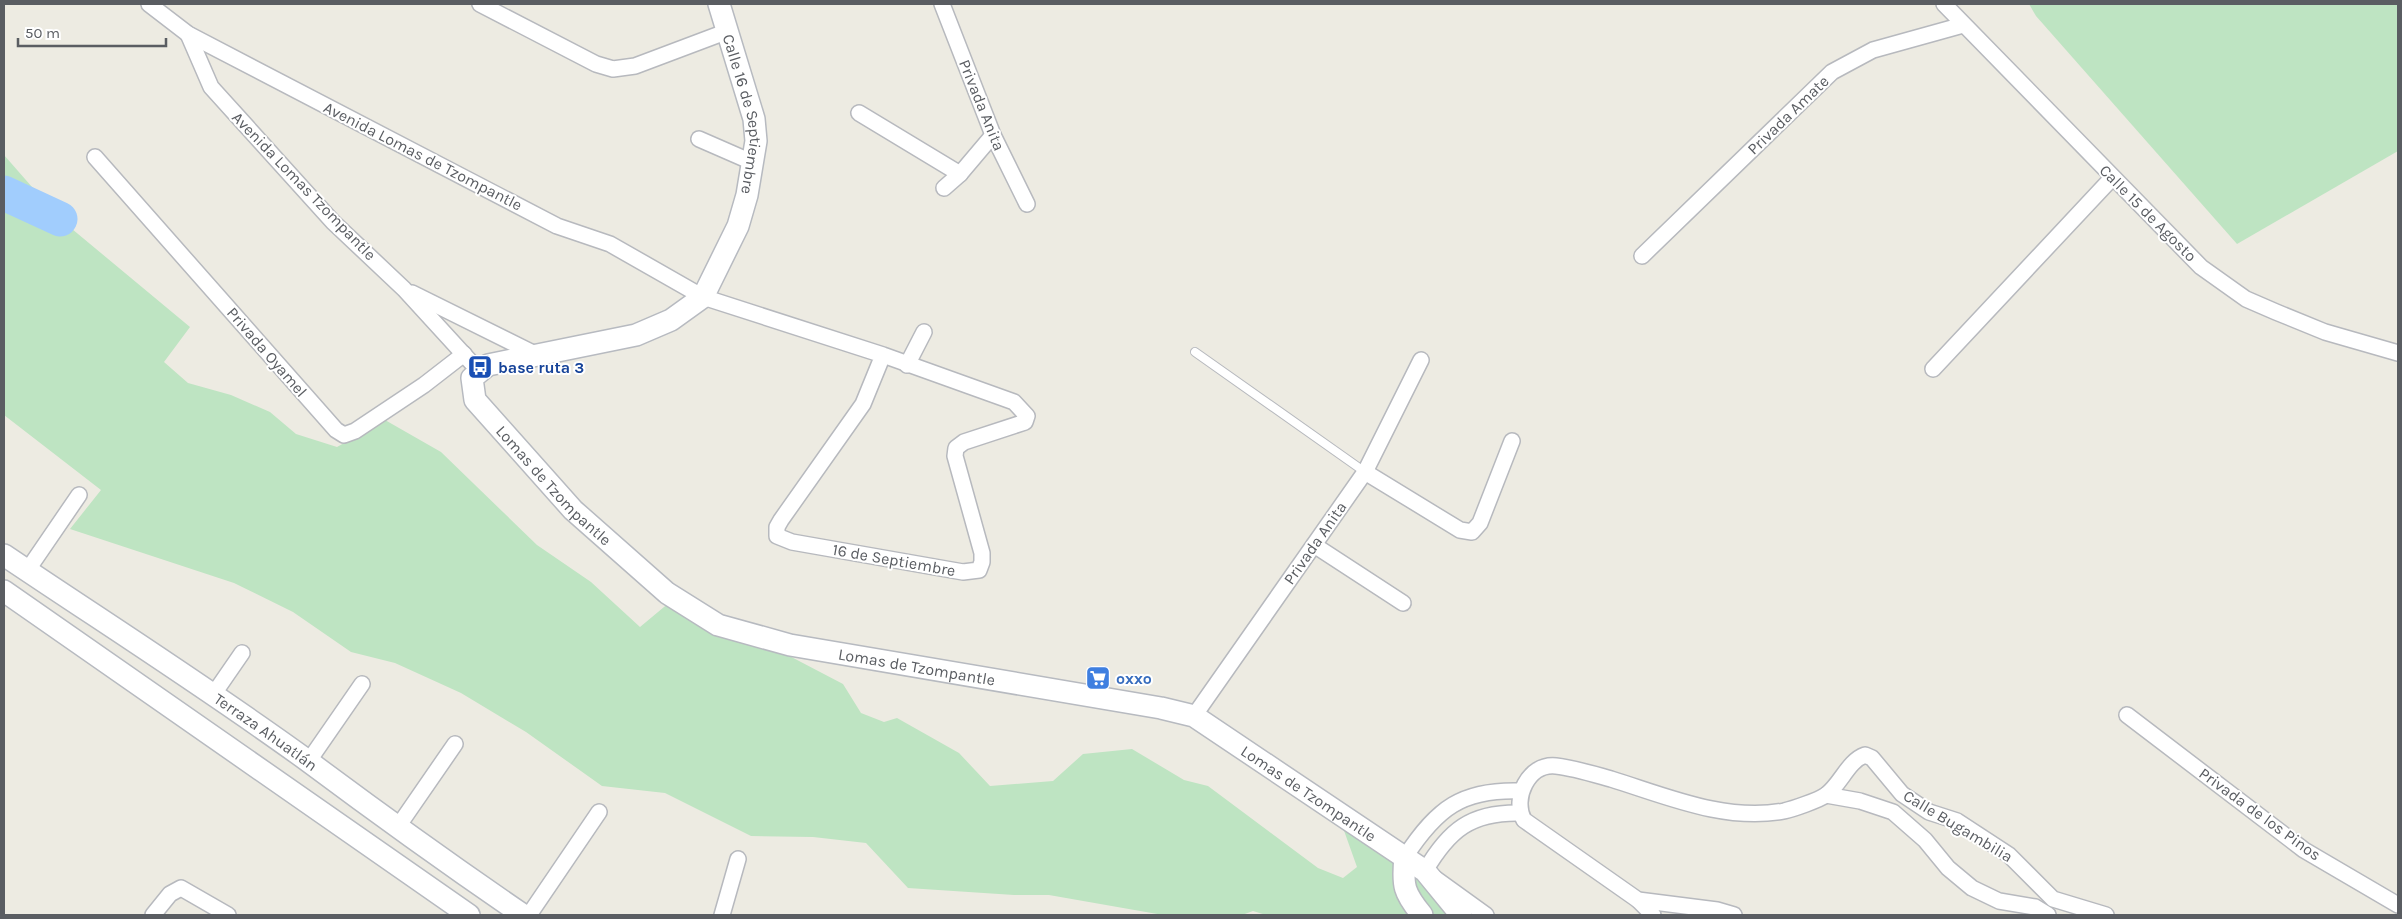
<svg xmlns="http://www.w3.org/2000/svg" width="2402" height="919" font-family="Karla,sans-serif">
<style>
.green{fill:#bee4c2}
.lines{fill:none;stroke-linecap:round;stroke-linejoin:round}
.river{stroke:#a1cdfd;stroke-width:35}
.lane-casing{stroke:#b7b9be;stroke-width:10}
.street-casing{stroke:#b7b9be;stroke-width:18}
.secondary-casing{stroke:#b7bac0;stroke-width:24}
.lane{stroke:#fff;stroke-width:8}
.street{stroke:#fff;stroke-width:15}
.secondary{stroke:#fff;stroke-width:21}
.labels{text-anchor:middle;dominant-baseline:central;stroke-width:4;stroke-linejoin:round;paint-order:stroke}
.street-label{font-size:16px;fill:#5a5d62;stroke:#fff}
.transit-label{font-size:16px;font-weight:bold;fill:#164399;stroke:#fff;text-anchor:start}
.shop-label{font-size:16px;font-weight:bold;fill:#366cbe;stroke:#fff;text-anchor:start}
</style>
<rect width="100%" height="100%" fill="#edebe2"/>
<!-- green -->
<g class="green">
<path d="M 2029,4 L 2398,4 L 2398,151 L 2237,244 L 2036,16 Z"/>
<path d="M 4,155 L 60,219 L 190,327 L 164,362 L 188,383 L 231,395 L 270,412 L 296,434 L 337,447 L 385,420 L 441,452 L 537,545 L 591,582 L 640,627 L 670,602 L 778,650 L 843,684 L 861,713 L 884,722 L 897,718 L 959,753 L 990,786 L 1053,781 L 1083,754 L 1132,749 L 1184,780 L 1208,786 L 1318,868 L 1343,878 L 1357,867 L 1342,825 L 1375,842 L 1466,915 L 1266,915 L 1253,911 L 1242,915 L 1163,915 L 1049,895 L 1014,895 L 908,888 L 866,843 L 813,837 L 751,836 L 665,793 L 602,786 L 526,732 L 461,693 L 395,663 L 351,652 L 293,612 L 234,583 L 70,529 L 101,490 L 4,415 Z"/>
</g>
<g class="lines">
<!-- river -->
<path class="river" d="M 4,193 L 60,219"/>
<defs>
<path id="lane" d="M 1195,352 L 1365,472"/>
<g id="street">
<path d="M 149,4 L 188,34 L 557,226 L 610,244 L 703,297 L 883,355 L 1014,402 L 1027,416 L 1025,422 L 964,442 L 956,448 L 955,456 L 982,553 L 982,562 L 979,570 L 963,572 L 792,542 L 777,536 L 777,527 L 781,520 L 863,404 L 883,355"/>
<path d="M 480,4 L 596,64 L 613,69 L 635,66 L 728,31"/>
<path d="M 942,4 L 993,135 L 1027,204"/>
<path d="M 1944,4 L 2201,267 L 2246,299 L 2276,312 L 2325,332 L 2398,353"/>
<path d="M 188,34 L 211,87 L 333,222 L 404,289 L 479,371"/>
<path d="M 859,113 L 960,174"/>
<path d="M 699,139 L 754,163"/>
<path d="M 95,157 L 336,430 L 344,435 L 355,431 L 424,385 L 464,354"/>
<path d="M 944,188 L 960,174 L 993,135"/>
<path d="M 1642,256 L 1832,72 L 1873,50 L 1963,25"/>
<path d="M 412,293 L 537,355"/>
<path d="M 907,365 L 924,332"/>
<path d="M 1933,369 L 2112,178"/>
<path d="M 1365,472 L 1460,530 L 1472,532 L 1480,523 L 1512,441"/>
<path d="M 1314,545 L 1403,603"/>
<path d="M 27,571 L 79,495"/>
<path d="M 213,695 L 242,653"/>
<path d="M 2127,715 L 2304,850 L 2398,905"/>
<path d="M 1194,716 L 1365,472 L 1421,360"/>
<path d="M 308,762 L 362,684"/>
<path d="M 1826,795 L 1860,801 L 1893,812 L 1925,840 L 1948,868 L 1972,888 L 1999,901 L 2035,907 L 2048,915"/>
<path d="M 397,828 L 455,744"/>
<path d="M 1405,857 C 1437,808 1462,789 1521,791"/>
<path d="M 1638,900 L 1653,915"/>
<path d="M 153,915 L 170,894 L 181,888 L 228,915"/>
<path d="M 529,915 L 599,812"/>
<path d="M 722,915 L 738,859"/>
<path d="M 1486,915 L 1425,871 C 1449,830 1471,812 1520,813"/>
<path d="M 1734,915 L 1717,910 L 1638,900 L 1524,820 C 1512,799 1528,763 1556,766 C 1574,768 1593,774 1611,779 C 1666,796 1725,822 1784,811 C 1793,809 1819,800 1826,795 C 1841,784 1848,761 1865,755 L 1872,758 L 1902,794 L 1929,812 L 1957,821 L 2009,855 L 2053,899 L 2106,915"/>
</g>
<g id="secondary">
<path id="s1" d="M 719,4 L 754,119 L 756,141 L 747,195 L 738,226 L 703,297 L 671,320 L 636,335 L 488,365 L 472,378 L 475,400 L 573,510 L 667,593 L 718,625 L 790,645 L 1161,708 L 1194,716 L 1425,871 L 1461,915"/>
<path id="s2" d="M 4,555 C 105,623 209,689 308,761 C 379,814 450,865 523,915"/>
<path d="M 4,591 L 469,915"/>
<path d="M 1405,857 C 1402,886 1404,893 1422,915"/>
</g>
</defs>
<!-- lane casing -->
<use href="#lane" class="lane-casing"/>
<!-- street casing -->
<use href="#street" class="street-casing"/>
<!-- secondary casing -->
<use href="#secondary" class="secondary-casing"/>
<!-- lane -->
<use href="#lane" class="lane"/>
<!-- street -->
<use href="#street" class="street"/>
<!-- secondary -->
<use href="#secondary" class="secondary"/>
</g>
<!-- icons -->
<defs>
<symbol id="bus-square" viewBox="-11 -11 22 22"><rect x="-9" y="-9" width="18" height="18" rx="4" fill="#1a4fb4" stroke="#fff"/><path d="M-5-6H5V4H4V6H2V4H-2V6H-4V4H-5ZM-3.5-4V0h7V-4ZM-3.5 1.2v1.5H-2V1.2ZM2 1.2v1.5H3.5V1.2Z" fill="#fff"/></symbol>
<symbol id="supermarket-square" viewBox="-11 -11 22 22"><rect x="-9" y="-9" width="18" height="18" rx="4" fill="#3f7fe0" stroke="#fff"/><path d="M-6-5.5h2.5l.6 2H6L4.5 2H-2.5L-4.4-4H-6ZM-1.5 3.2a1.3 1.3 0 1 0 .1 0ZM3 3.2a1.3 1.3 0 1 0 .1 0Z" fill="#fff"/></symbol>
</defs>
<g fill-rule="evenodd">
<use href="#bus-square" x="466" y="353" width="28" height="28"/>
<use href="#supermarket-square" x="1084" y="664" width="28" height="28"/>
</g>
<g class="labels">
<!-- street labels -->
<g class="street-label">
<text transform="translate(982 105) rotate(68)">Privada Anita</text>
<text stroke="none"><textPath href="#s1" startOffset="114">Calle 16 de Septiembre</textPath></text>
<text transform="translate(1788 115) rotate(-44)">Privada Amate</text>
<text transform="translate(423 156) rotate(27)">Avenida Lomas de Tzompantle</text>
<text transform="translate(304 186) rotate(46)">Avenida Lomas Tzompantle</text>
<text transform="translate(2148 213) rotate(45)">Calle 15 de Agosto</text>
<text transform="translate(267 352) rotate(49)">Privada Oyamel</text>
<text stroke="none"><textPath href="#s1" startOffset="696">Lomas de Tzompantle</textPath></text>
<text transform="translate(1315 543) rotate(-55)">Privada Anita</text>
<text transform="translate(894 560) rotate(10)">16 de Septiembre</text>
<text stroke="none"><textPath href="#s1" startOffset="1116">Lomas de Tzompantle</textPath></text>
<text stroke="none"><textPath href="#s2" startOffset="316">Terraza Ahuatlán</textPath></text>
<text stroke="none"><textPath href="#s1" startOffset="1536">Lomas de Tzompantle</textPath></text>
<text transform="translate(2260 814) rotate(36)">Privada de los Pinos</text>
<text transform="translate(1958 826) rotate(31)">Calle Bugambilia</text>
</g>
<!-- transit labels -->
<g class="transit-label">
<text x="498" y="367">base ruta 3</text>
</g>
<!-- shop labels -->
<g class="shop-label">
<text x="1116" y="678">oxxo</text>
</g>
</g>
<!-- border -->
<rect width="2402" height="919" fill="none" stroke="#5a5d62" stroke-width="10"/>
<!-- scale -->
<path d="M18 38v8h148v-8" fill="none" stroke="#5a5d62" stroke-width="2.5"/>
<text x="25" y="38" font-size="15" fill="#5a5d62" stroke="#ffffff" stroke-width="4" paint-order="stroke">50 m</text>
</svg>
